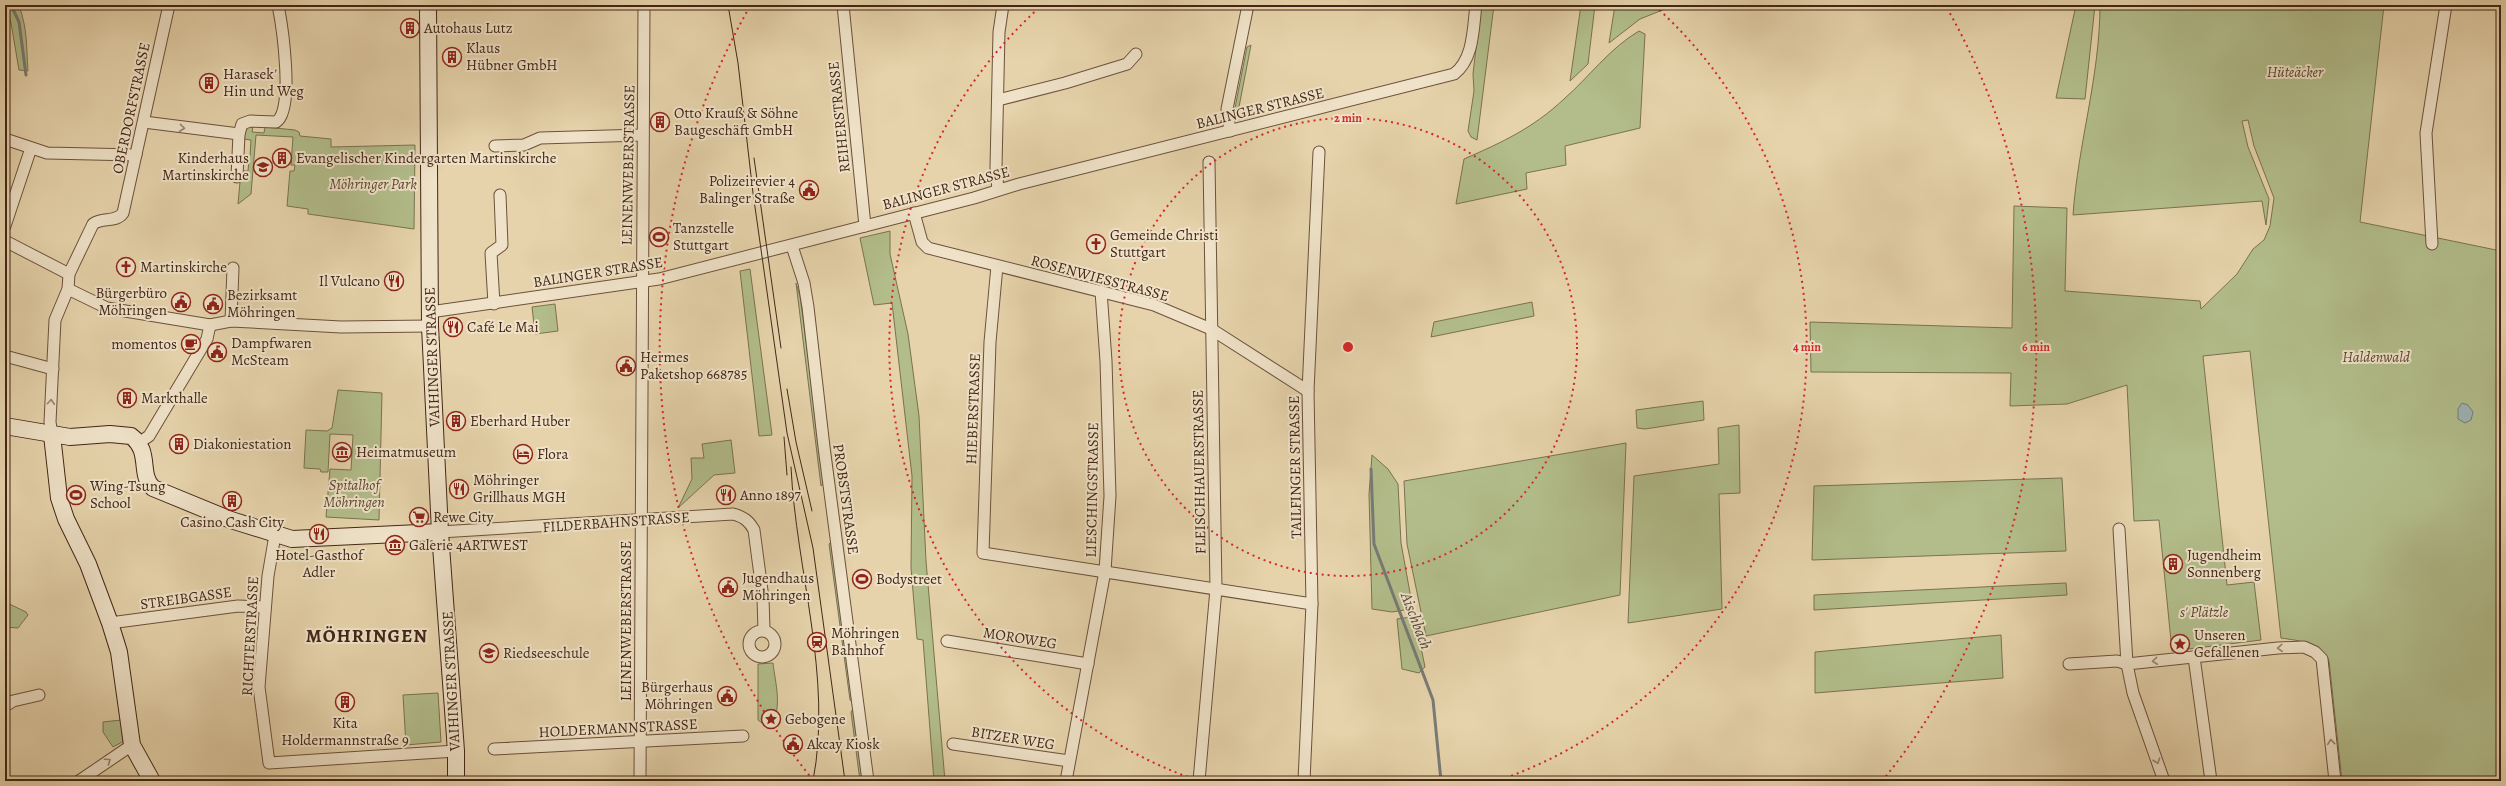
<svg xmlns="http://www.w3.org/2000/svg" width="2506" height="786" font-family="Alegreya,serif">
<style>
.green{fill:#b2bd8b;stroke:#7a7251}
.water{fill:#9cb4b6;stroke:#787b76}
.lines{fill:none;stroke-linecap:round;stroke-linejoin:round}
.stream{stroke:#787b76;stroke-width:3}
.minor-casing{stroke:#6c513c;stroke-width:13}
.secondary-casing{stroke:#432617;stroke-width:18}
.minor{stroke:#efe2c8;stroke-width:11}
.secondary{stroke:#efe2c8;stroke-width:16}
.tram{stroke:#432617;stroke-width:1}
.oneway{stroke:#998470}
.ring{fill:none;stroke:#d62828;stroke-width:2;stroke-dasharray:2 4}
.labels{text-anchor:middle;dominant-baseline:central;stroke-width:4;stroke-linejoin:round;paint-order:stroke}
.poi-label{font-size:15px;fill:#432617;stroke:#efe2c8;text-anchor:start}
.park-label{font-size:15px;font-style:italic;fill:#59442e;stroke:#efe2c8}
.street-label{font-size:15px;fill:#432617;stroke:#efe2c8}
.water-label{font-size:16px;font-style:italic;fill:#594a3f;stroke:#efe2c8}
.district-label{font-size:19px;font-weight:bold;letter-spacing:1px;fill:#432617;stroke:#efe2c8}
.centre{fill:#d62828;stroke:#efe2c8;stroke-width:2}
.ring-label{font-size:12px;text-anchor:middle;font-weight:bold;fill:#d62828;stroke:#efe2c8;stroke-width:4;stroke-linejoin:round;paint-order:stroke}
</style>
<rect width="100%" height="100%" fill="#e6d3ab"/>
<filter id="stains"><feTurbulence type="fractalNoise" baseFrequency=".005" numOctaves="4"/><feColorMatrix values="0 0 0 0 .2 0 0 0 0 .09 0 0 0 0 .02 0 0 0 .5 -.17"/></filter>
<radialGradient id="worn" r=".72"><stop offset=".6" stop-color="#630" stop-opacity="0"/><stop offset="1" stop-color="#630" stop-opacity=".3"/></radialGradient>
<!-- green -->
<g class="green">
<path d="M 5,5 L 19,5 C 28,32 26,44 28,71 L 19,70 L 11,23 Z"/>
<path d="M 1481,5 L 1494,5 L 1477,140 L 1471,137 L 1468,131 L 1474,91 L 1473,74 Z"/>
<path d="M 1581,5 L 1595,5 L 1588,64 L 1570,81 Z"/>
<path d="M 1615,5 L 1675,5 L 1640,19 L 1609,43 Z"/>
<path d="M 2076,5 L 2095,5 L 2085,99 L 2056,98 Z"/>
<path d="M 2100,5 L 2384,5 L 2360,222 L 2501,251 L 2501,781 L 2342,781 L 2329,661 C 2320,642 2300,641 2281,638 L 2250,351 L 2203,356 L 2227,585 L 2254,582 L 2261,640 L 2172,651 L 2159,520 L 2134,521 L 2127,385 L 2067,404 L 2010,406 L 2011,373 L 1811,372 L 1810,322 L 2012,328 L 2014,206 L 2067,208 L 2065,291 L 2200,301 L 2201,309 L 2237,274 L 2253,249 L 2264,240 L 2270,226 L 2274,198 L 2254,146 L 2248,120 L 2242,121 L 2248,147 L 2269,199 L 2266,225 L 2262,201 L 2073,215 C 2078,144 2100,76 2100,5 Z"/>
<path d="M 1639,31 L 1645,34 L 1640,128 L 1565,146 L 1566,165 L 1526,173 L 1527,189 L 1456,204 L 1464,159 C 1503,142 1533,128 1564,99 C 1589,77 1610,48 1639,31 Z"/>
<path d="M 1251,45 L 1238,112 L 1243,115 L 1255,112 L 1257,114 L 1239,119 L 1234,113 L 1247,47 Z"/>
<path d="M 253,126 L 252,132 L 264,133 L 265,127 L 295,130 L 299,132 L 300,136 L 331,139 L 331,147 L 415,145 L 414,229 L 308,214 L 308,209 L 287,206 L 290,171 L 294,171 L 295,165 L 291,165 L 293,137 L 256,135 L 251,194 L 238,204 L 241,171 L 248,171 L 249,160 L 242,159 L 242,156 L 250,156 L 251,140 L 243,139 L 246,128 Z"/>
<path d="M 890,231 L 890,254 L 908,334 L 919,416 L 926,561 L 945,781 L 934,781 L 923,640 L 917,639 L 911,568 L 912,476 L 892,303 L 874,305 L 860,238 Z"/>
<path d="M 750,269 L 772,435 L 759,436 L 740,271 Z"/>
<path d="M 796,283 L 800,296 L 825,482 L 821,486 Z"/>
<path d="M 1532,302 L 1534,316 L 1431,337 L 1434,322 Z"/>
<path d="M 555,304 L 558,331 L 535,334 L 532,307 Z"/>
<path d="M 338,390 L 382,393 L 379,520 L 326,517 L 330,469 L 351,470 L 353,435 L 330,434 L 328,472 L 321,472 L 320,469 L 304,468 L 306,430 L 327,431 L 332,428 Z"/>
<path d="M 1703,401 L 1704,420 L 1645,429 L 1637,428 L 1636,410 Z"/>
<path d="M 1739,425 L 1740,493 L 1719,494 L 1722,609 L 1628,623 L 1634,476 L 1719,464 L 1718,428 Z"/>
<path d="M 731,440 L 735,473 L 714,475 L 678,508 L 692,479 L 691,458 L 704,458 L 702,444 Z"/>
<path d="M 1626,443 L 1620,595 L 1426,636 L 1407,544 L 1404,481 Z"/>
<path d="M 1372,455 L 1388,469 L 1398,484 L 1401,543 L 1412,604 L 1411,609 L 1392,612 L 1372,609 L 1369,494 Z"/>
<path d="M 2062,478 L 2066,551 L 1812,560 L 1814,486 Z"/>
<path d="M 832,541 L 853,703 L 850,700 L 829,544 Z"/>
<path d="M 2066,583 L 2067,595 L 1814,610 L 1814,595 Z"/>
<path d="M 5,602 L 26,612 L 28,615 L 18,628 L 5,627 Z"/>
<path d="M 1412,617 L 1415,618 L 1425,667 L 1419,673 L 1402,669 L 1397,619 Z"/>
<path d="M 2001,635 L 2003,678 L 1815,693 L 1815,652 Z"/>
<path d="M 773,663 C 775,682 783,708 771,724 L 765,725 L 758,720 L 758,664 Z"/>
<path d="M 438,693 L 441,742 L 406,745 L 403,695 Z"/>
<path d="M 853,709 L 864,781 L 860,781 L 851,712 Z"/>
<path d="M 121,720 L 124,741 L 113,747 L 103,732 L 103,722 Z"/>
</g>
<!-- water -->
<path class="water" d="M 2462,403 L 2468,405 L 2473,412 L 2471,420 L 2465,423 L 2458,419 L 2458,409 Z"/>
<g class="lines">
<!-- stream -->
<g class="stream">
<path d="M 11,5 L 19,22 L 26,75"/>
<path d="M 1371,469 L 1374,544 L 1433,700 L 1441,781"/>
</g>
<defs>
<g id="minor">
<path d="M 843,5 L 865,226"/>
<path d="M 998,100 L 1065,83 L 1127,64 L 1136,54"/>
<path d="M 144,122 L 239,134"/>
<path d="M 1230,131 L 1227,109 L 1248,5"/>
<path d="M 5,139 L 47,153 L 136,155"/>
<path d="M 495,146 L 524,145 L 540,138 L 643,135"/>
<path d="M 237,177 L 239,134 L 242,124 L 250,121 L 276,122 C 295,111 282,25 278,5"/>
<path d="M 998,190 L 996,167 L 999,32 L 1003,5"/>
<path d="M 914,213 L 922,242 L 928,248 L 1154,305 L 1211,329 L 1308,391"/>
<path d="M 5,226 L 31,148"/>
<path d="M 5,241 L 69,274"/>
<path d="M 2432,244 L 2426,133 L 2446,5"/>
<path d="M 792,246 L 804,283 L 808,307 L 824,447 L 868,781"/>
<path d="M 997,266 L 990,342 L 983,553 L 1312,604"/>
<path d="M 68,289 L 107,308 L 210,325 L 231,321 L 341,327 L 430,326"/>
<path d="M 494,304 L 491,253 L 502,245 L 500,195"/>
<path d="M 430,312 L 659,279 L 974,198 L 1019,184 L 1454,74 C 1474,59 1473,28 1476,5"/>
<path d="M 231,321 L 233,268"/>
<path d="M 5,356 L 53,369"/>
<path d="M 52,435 L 50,422 L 55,320 L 68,289 L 69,274 L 93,224 C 102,217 116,223 123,213 L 169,5"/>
<path d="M 140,442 L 149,436 L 207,339 L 210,325"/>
<path d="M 440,532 L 733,514 C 744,517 749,521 754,530 L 763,598 L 764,630"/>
<path d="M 275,535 L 268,576 L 259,687 L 269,763 L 456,751"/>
<path d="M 110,623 L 238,606 L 265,607"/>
<circle cx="762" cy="644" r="13"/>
<path d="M 947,641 L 1088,664"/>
<path d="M 2194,657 L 2211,781"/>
<path d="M 2069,664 L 2117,661 L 2127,664 L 2119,529"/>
<path d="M 5,706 L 13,701 L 39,695"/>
<path d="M 953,744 L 1069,761"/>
<path d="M 494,749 L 743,736"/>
<path d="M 79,781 L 132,745"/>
<path d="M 640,781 L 644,5"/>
<path d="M 1066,781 L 1105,571 L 1110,496 L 1106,361 L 1101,291"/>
<path d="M 1199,781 L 1216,589 L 1209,162"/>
<path d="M 1304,781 L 1312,604 L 1308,391 L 1319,152"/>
<path d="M 2164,781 L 2133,693 L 2127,664 L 2278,648 L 2304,647 L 2315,652 L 2322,659 L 2335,781"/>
</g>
<g id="secondary">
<path d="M 428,5 L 430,326 L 440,532 L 456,751 L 456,781"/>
<path d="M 5,426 L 70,437 L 110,434 L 131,436 C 152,452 138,474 153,488 L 231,520 L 292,539 L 440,532"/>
<path d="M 52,435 L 59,498 L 66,519 L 88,564 L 110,623 L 119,652 L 132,745 L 152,781"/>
</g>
</defs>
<!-- minor casing -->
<use href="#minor" class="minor-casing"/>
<!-- secondary casing -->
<use href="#secondary" class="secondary-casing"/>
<!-- minor -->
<use href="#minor" class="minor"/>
<!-- secondary -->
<use href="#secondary" class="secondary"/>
<!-- tram -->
<g class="tram">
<path d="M 728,5 L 738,63 L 753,193 L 787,433 L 813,548 L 845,781"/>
<path d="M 754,158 L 781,348"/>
<path d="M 787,389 L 796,442 L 812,511"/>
<path d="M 784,437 L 787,475"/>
<path d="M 791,467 C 796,571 833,677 813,781"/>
</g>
</g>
<!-- one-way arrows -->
<defs><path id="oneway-chevron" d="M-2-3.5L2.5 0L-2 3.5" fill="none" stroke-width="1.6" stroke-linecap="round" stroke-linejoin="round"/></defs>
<g class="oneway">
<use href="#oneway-chevron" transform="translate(182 128) rotate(6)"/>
<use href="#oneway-chevron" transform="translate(51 402) rotate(-86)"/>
<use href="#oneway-chevron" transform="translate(2280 648) rotate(177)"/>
<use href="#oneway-chevron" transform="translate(2155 661) rotate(174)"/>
<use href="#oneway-chevron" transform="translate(2331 742) rotate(-96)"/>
<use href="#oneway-chevron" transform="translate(108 761) rotate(-35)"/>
<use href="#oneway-chevron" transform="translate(2157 761) rotate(71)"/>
</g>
<!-- distance rings -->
<g class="ring">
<circle cx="1348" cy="347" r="229"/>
<path d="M1199 781A459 459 0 0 1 1041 6M1655 6A459 459 0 0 1 1497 781"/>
<path d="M813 780A688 688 0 0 1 749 8M1947 8A688 688 0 0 1 1883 780"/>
</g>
<!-- icons -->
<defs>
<symbol id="building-ring" viewBox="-11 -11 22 22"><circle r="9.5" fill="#efe2c8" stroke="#8f2418" stroke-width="1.5"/><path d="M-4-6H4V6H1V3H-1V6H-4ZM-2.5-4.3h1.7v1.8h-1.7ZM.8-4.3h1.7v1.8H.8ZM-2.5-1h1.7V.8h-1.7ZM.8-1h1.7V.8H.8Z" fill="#8f2418"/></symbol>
<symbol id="school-ring" viewBox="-11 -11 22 22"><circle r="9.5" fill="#efe2c8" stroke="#8f2418" stroke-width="1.5"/><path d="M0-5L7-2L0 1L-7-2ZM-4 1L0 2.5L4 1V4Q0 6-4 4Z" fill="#8f2418"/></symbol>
<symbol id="civic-ring" viewBox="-11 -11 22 22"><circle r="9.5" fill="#efe2c8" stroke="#8f2418" stroke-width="1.5"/><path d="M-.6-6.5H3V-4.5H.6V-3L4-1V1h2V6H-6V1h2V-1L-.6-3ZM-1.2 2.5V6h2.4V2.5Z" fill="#8f2418"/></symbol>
<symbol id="stadium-ring" viewBox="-11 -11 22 22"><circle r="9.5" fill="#efe2c8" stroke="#8f2418" stroke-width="1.5"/><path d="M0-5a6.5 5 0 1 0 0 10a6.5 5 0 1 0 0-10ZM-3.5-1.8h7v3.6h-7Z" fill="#8f2418"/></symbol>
<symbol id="church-ring" viewBox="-11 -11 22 22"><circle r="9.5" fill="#efe2c8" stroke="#8f2418" stroke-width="1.5"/><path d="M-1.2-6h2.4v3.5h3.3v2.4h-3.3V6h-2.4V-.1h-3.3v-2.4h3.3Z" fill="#8f2418"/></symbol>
<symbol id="restaurant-ring" viewBox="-11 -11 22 22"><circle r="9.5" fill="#efe2c8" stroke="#8f2418" stroke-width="1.5"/><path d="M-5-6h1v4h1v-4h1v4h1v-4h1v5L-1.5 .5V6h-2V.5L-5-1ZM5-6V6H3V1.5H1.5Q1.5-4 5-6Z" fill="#8f2418"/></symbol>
<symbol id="cafe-ring" viewBox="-11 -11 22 22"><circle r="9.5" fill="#efe2c8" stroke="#8f2418" stroke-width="1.5"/><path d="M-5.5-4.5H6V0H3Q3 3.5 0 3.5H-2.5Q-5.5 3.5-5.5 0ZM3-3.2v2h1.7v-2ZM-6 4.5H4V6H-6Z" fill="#8f2418"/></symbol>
<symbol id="museum-ring" viewBox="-11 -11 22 22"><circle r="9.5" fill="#efe2c8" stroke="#8f2418" stroke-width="1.5"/><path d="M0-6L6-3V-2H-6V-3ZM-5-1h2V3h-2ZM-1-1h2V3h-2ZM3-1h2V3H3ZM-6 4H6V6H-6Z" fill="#8f2418"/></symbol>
<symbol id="hotel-ring" viewBox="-11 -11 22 22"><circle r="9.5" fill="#efe2c8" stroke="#8f2418" stroke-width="1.5"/><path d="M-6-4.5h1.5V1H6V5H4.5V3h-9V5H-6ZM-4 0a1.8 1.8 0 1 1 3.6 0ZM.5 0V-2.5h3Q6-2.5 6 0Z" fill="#8f2418"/></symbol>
<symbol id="supermarket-ring" viewBox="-11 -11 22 22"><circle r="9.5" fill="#efe2c8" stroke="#8f2418" stroke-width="1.5"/><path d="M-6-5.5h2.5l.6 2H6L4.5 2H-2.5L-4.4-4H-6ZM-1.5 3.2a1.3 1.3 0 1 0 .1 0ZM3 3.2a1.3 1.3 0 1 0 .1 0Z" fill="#8f2418"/></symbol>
<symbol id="station-ring" viewBox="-11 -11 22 22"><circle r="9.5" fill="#efe2c8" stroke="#8f2418" stroke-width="1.5"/><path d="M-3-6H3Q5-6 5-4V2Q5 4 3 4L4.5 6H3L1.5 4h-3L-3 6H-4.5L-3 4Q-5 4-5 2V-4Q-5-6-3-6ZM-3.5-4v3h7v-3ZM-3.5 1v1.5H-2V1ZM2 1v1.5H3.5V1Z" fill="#8f2418"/></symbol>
<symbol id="sight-ring" viewBox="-11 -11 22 22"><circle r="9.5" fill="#efe2c8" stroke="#8f2418" stroke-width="1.5"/><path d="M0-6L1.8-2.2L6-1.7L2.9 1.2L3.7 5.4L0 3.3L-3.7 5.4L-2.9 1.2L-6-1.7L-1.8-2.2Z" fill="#8f2418"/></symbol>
</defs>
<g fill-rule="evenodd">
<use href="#building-ring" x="399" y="17" width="22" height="22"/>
<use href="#building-ring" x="441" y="46" width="22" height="22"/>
<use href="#building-ring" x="198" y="72" width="22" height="22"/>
<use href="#building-ring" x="649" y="111" width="22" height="22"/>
<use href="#building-ring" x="271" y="147" width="22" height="22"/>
<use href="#school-ring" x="252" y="156" width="22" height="22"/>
<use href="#civic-ring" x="798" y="179" width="22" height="22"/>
<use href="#stadium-ring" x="648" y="226" width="22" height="22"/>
<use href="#church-ring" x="1085" y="233" width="22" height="22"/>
<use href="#church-ring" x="115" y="256" width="22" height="22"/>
<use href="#restaurant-ring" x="383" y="270" width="22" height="22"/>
<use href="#civic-ring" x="170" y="291" width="22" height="22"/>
<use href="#civic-ring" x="202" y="293" width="22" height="22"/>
<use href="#restaurant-ring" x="442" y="316" width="22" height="22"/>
<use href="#cafe-ring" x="180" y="333" width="22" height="22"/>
<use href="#civic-ring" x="206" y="341" width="22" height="22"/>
<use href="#civic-ring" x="615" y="355" width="22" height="22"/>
<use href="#building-ring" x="116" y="387" width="22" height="22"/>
<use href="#building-ring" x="445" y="410" width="22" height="22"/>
<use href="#building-ring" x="168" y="433" width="22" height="22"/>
<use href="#museum-ring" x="331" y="441" width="22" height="22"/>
<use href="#hotel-ring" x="512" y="443" width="22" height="22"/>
<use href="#restaurant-ring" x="448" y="478" width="22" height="22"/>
<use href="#stadium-ring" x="65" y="484" width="22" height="22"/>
<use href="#restaurant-ring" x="715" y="484" width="22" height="22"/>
<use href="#building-ring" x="221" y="490" width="22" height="22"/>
<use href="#supermarket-ring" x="408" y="506" width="22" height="22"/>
<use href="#restaurant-ring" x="308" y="523" width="22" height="22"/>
<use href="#museum-ring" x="384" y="534" width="22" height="22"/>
<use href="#building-ring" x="2162" y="553" width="22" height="22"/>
<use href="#stadium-ring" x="851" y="568" width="22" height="22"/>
<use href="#civic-ring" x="717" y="576" width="22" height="22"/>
<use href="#station-ring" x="806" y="631" width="22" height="22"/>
<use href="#sight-ring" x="2169" y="633" width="22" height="22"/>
<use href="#school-ring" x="478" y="642" width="22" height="22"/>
<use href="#civic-ring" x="716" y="685" width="22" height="22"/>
<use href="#building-ring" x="334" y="691" width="22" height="22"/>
<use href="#sight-ring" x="760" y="708" width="22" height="22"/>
<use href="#civic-ring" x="782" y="733" width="22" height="22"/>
</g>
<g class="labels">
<!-- poi labels -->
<g class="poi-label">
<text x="424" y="28">Autohaus Lutz</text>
<text x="466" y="48">Klaus<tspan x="466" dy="17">Hübner GmbH</tspan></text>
<text x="223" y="74">Harasek'<tspan x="223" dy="17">Hin und Weg</tspan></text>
<text x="674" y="113">Otto Krauß &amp; Söhne<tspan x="674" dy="17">Baugeschäft GmbH</tspan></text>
<text x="249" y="158" text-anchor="end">Kinderhaus<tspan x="249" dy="17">Martinskirche</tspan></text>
<text x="296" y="158">Evangelischer Kindergarten Martinskirche</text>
<text x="795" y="181" text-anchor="end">Polizeirevier 4<tspan x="795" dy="17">Balinger Straße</tspan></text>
<text x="673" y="228">Tanzstelle<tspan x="673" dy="17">Stuttgart</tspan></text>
<text x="1110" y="235">Gemeinde Christi<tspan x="1110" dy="17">Stuttgart</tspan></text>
<text x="140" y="267">Martinskirche</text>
<text x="380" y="281" text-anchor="end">Il Vulcano</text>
<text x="167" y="293" text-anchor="end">Bürgerbüro<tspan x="167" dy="17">Möhringen</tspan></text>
<text x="227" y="295">Bezirksamt<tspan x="227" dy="17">Möhringen</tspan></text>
<text x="467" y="327">Café Le Mai</text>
<text x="231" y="343">Dampfwaren<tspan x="231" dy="17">McSteam</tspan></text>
<text x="177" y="344" text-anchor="end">momentos</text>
<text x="640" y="357">Hermes<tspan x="640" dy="17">Paketshop 668785</tspan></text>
<text x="141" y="398">Markthalle</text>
<text x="470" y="421">Eberhard Huber</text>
<text x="193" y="444">Diakoniestation</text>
<text x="356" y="452">Heimatmuseum</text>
<text x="537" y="454">Flora</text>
<text x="473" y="480">Möhringer<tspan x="473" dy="17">Grillhaus MGH</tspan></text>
<text x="90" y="486">Wing-Tsung<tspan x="90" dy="17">School</tspan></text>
<text x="740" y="495">Anno 1897</text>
<text x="433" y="517">Rewe City</text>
<text x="232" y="522" text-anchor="middle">Casino Cash City</text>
<text x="409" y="545">Galerie 4ARTWEST</text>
<text x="319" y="555" text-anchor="middle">Hotel-Gasthof<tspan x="319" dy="17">Adler</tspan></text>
<text x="2187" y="555">Jugendheim<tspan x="2187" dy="17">Sonnenberg</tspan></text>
<text x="742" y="578">Jugendhaus<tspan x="742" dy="17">Möhringen</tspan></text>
<text x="876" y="579">Bodystreet</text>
<text x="831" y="633">Möhringen<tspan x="831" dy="17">Bahnhof</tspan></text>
<text x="2194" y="635">Unseren<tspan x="2194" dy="17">Gefallenen</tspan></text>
<text x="503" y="653">Riedseeschule</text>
<text x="713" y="687" text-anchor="end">Bürgerhaus<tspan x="713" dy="17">Möhringen</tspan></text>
<text x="785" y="719">Gebogene</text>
<text x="345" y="723" text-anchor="middle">Kita<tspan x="345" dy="17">Holdermannstraße 9</tspan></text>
<text x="807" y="744">Akcay Kiosk</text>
</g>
<!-- park labels -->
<g class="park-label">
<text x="2295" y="72">Hüteäcker</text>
<text x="373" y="184">Möhringer Park</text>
<text x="2376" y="357">Haldenwald</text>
<text x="354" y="485">Spitalhof<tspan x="354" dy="17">Möhringen</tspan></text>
<text x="2204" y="612">s' Plätzle</text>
</g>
<!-- street labels -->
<g class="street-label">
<text transform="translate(131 108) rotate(-78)">OBERDORFSTRASSE</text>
<text transform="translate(1260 108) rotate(-14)">BALINGER STRASSE</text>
<text transform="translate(839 117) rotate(-96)">REIHERSTRASSE</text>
<text transform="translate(628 165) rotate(-89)">LEINENWEBERSTRASSE</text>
<text transform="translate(946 188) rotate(-15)">BALINGER STRASSE</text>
<text transform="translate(598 272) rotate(-9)">BALINGER STRASSE</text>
<text transform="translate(1100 278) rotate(15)">ROSENWIESSTRASSE</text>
<text transform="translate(432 357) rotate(-92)">VAIHINGER STRASSE</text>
<text transform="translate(973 409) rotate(-88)">HIEBERSTRASSE</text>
<text transform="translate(1295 467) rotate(-91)">TAILFINGER STRASSE</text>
<text transform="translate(1199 472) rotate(-91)">FLEISCHHAUERSTRASSE</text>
<text transform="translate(1092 490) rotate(-89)">LIESCHINGSTRASSE</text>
<text transform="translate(846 499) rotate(82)">PROBSTSTRASSE</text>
<text transform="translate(616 522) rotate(-4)">FILDERBAHNSTRASSE</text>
<text transform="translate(186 598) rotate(-8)">STREIBGASSE</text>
<text transform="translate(626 621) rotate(-90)">LEINENWEBERSTRASSE</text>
<text transform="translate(250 636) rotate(-87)">RICHTERSTRASSE</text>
<text transform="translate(1020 638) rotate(9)">MOROWEG</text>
<text transform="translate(451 681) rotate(-93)">VAIHINGER STRASSE</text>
<text transform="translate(618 728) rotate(-3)">HOLDERMANNSTRASSE</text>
<text transform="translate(1013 738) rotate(9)">BITZER WEG</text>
</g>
<!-- water labels -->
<g class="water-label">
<text transform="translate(1416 621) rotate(69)">Aischbach</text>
</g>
<!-- district labels -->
<g class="district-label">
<text x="367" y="636">MÖHRINGEN</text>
</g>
</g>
<circle cx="1348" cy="347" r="6" class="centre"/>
<g class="ring-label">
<text x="1348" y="122">2 min</text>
<text x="1807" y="351">4 min</text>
<text x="2036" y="351">6 min</text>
</g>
<!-- margin -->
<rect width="2506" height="786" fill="none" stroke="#e6d3ab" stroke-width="20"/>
<rect x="6" y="6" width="2494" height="774" fill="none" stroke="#432617" stroke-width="2"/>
<rect x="10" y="10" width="2486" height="766" fill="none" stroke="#432617"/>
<rect width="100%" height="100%" filter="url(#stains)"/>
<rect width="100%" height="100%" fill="url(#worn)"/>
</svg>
